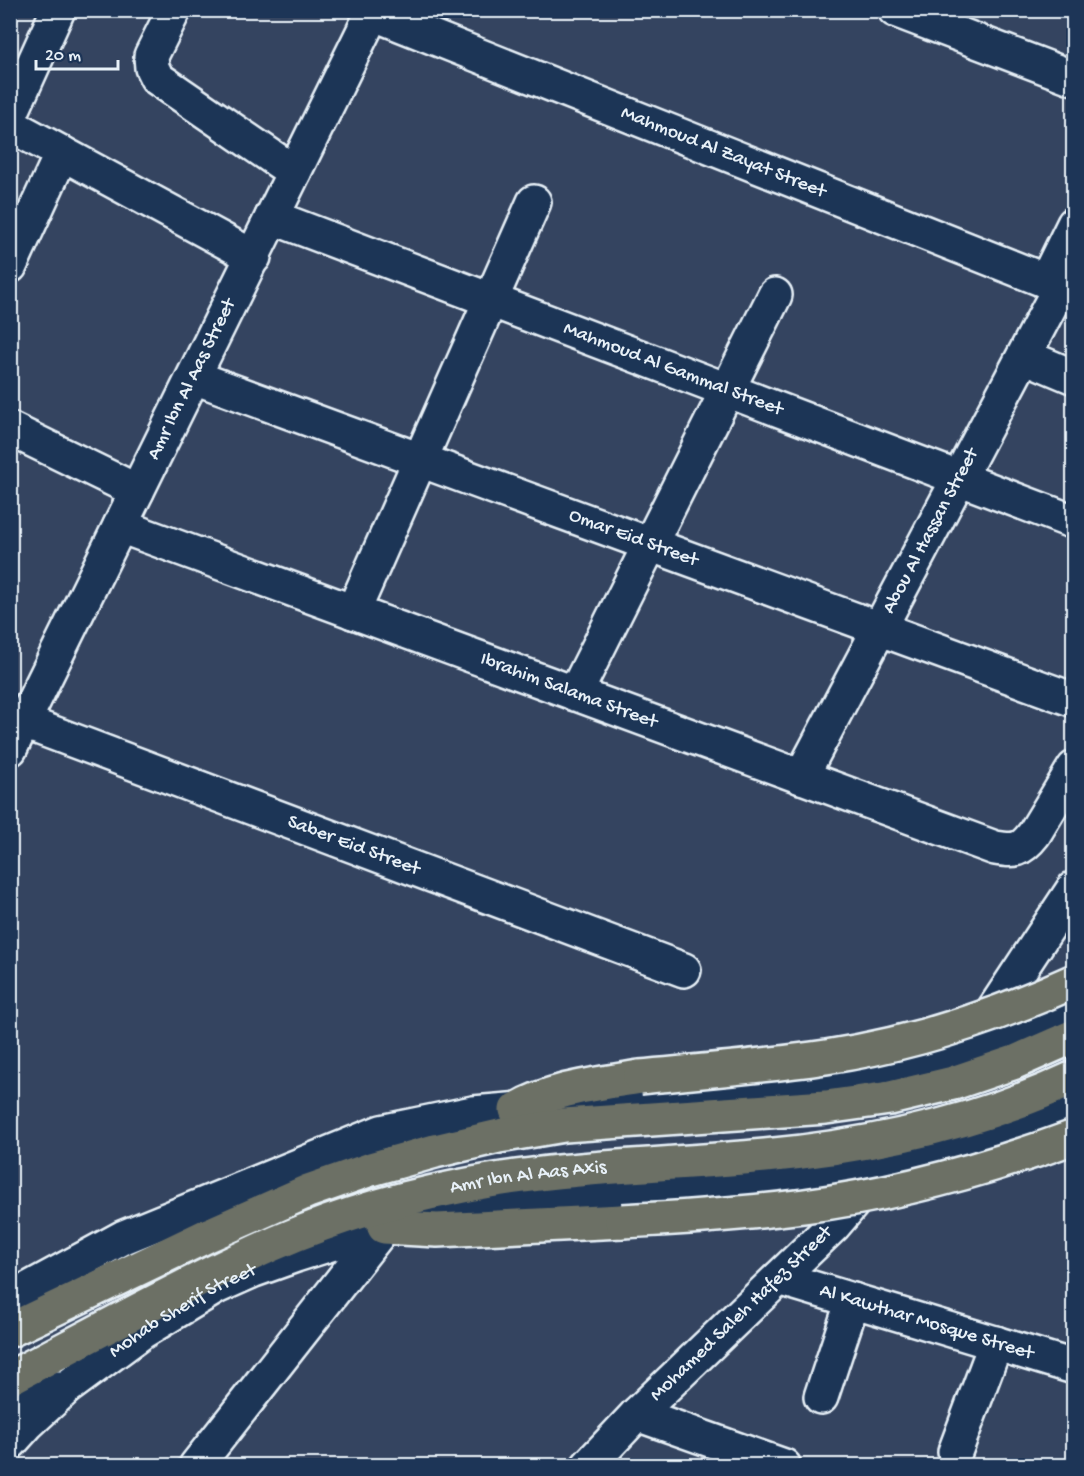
<svg xmlns="http://www.w3.org/2000/svg" width="1084" height="1476" font-family="'Gochi Hand',sans-serif">
<style>
.lines{fill:none;stroke-linecap:round;stroke-linejoin:round}
.minor-casing{stroke:#e8f1f8;stroke-width:38}
.major-casing{stroke:#e8f1f8;stroke-width:38}
.minor{stroke:#1d3557;stroke-width:33}
.major{stroke:#6c7065;stroke-width:33}
.major-bridge-casing{stroke:#e8f1f8;stroke-width:38;stroke-linecap:butt}
.major-bridge{stroke:#6c7065;stroke-width:33}
.labels{text-anchor:middle;dominant-baseline:central;stroke-width:5;stroke-linejoin:round;paint-order:stroke}
.street-label{font-size:20px;fill:#e8f1f8;stroke:#1d3557}
</style>
<rect width="100%" height="100%" fill="#344460"/>
<filter id="ink" filterUnits="userSpaceOnUse"><feTurbulence type="fractalNoise" baseFrequency=".0167" numOctaves="2"/><feDisplacementMap in="SourceGraphic" scale="12" xChannelSelector="R" yChannelSelector="G"/><feConvolveMatrix kernelMatrix="1 2 1 2 8 2 1 2 1" color-interpolation-filters="sRGB"/></filter>
<g filter="url(#ink)">
<g class="lines">
<defs>
<g id="minor">
<path d="M 174,10 L 151,56 L 152,68 L 157,78 L 294,172"/>
<path d="M 895,10 L 1074,78"/>
<path id="s1" d="M 372,13 L 1074,292"/>
<path d="M 10,116 L 58,10"/>
<path d="M 10,125 L 254,257"/>
<path id="s2" d="M 272,217 L 1074,522"/>
<path d="M 10,266 L 62,153"/>
<path d="M 1046,281 L 1074,224"/>
<path d="M 1024,356 L 1074,377"/>
<path id="s3" d="M 194,377 L 1074,700"/>
<path d="M 10,429 L 137,491"/>
<path id="s4" d="M 120,526 L 995,848 C 1015,851 1021,851 1034,834 L 1074,768"/>
<path d="M 353,612 L 534,202"/>
<path d="M 575,694 L 775,295"/>
<path id="s5" d="M 24,722 L 684,970"/>
<path id="s6" d="M 10,749 L 374,10"/>
<path id="s7" d="M 801,777 L 1060,287"/>
<path d="M 981,1029 L 1074,888"/>
<path id="s8" d="M 779,1278 L 1074,1367"/>
<path d="M 10,1299 L 124,1237 L 381,1132 L 473,1113 L 766,1088 L 999,1045 L 1074,1011"/>
<path d="M 821,1397 L 853,1300"/>
<path d="M 10,1405 L 58,1388"/>
<path d="M 637,1414 L 784,1466"/>
<path id="s9" d="M 10,1443 L 28,1423 L 66,1388 L 142,1332 L 216,1287 L 254,1270 L 296,1255 L 384,1227 L 453,1210 L 571,1193 L 765,1182 L 952,1150 L 1074,1107"/>
<path d="M 955,1452 L 996,1343"/>
<path d="M 196,1466 L 384,1227"/>
<path id="s10" d="M 588,1466 L 637,1414 L 834,1225 L 870,1183"/>
</g>
<g id="major">
<path d="M 516,1110 C 553,1088 599,1084 640,1077"/>
<path d="M 384,1227 L 437,1230 L 622,1221"/>
<path d="M 10,1330 L 206,1236 L 308,1191 L 371,1169 L 435,1151 L 499,1136 L 564,1125 L 826,1107 L 890,1098 L 953,1083 L 1015,1062 L 1074,1036"/>
<path id="s11" d="M 10,1378 C 88,1337 166,1294 245,1257 C 312,1225 385,1201 458,1187 C 559,1166 663,1166 765,1156 C 871,1146 976,1124 1074,1078"/>
</g>
</defs>
<!-- minor casing -->
<use href="#minor" class="minor-casing"/>
<!-- major casing -->
<use href="#major" class="major-casing"/>
<!-- minor -->
<use href="#minor" class="minor"/>
<!-- major -->
<use href="#major" class="major"/>
<defs>
<g id="major-bridge">
<path d="M 640,1077 C 702,1071 765,1066 826,1057 C 912,1044 995,1017 1074,981"/>
<path d="M 622,1221 C 683,1218 743,1214 804,1206 C 896,1194 987,1169 1074,1137"/>
</g>
</defs>
<!-- major-bridge casing -->
<use href="#major-bridge" class="major-bridge-casing"/>
<!-- major-bridge -->
<use href="#major-bridge" class="major-bridge"/>
</g>
</g>
<g class="labels">
<!-- street labels -->
<g class="street-label">
<text stroke="none"><textPath href="#s1" startOffset="378">Mahmoud Al Zayat Street</textPath></text>
<text stroke="none"><textPath href="#s2" startOffset="429">Mahmoud Al Gammal Street</textPath></text>
<text stroke="none"><textPath href="#s6" startOffset="412">Amr Ibn Al Aas Street</textPath></text>
<text stroke="none"><textPath href="#s7" startOffset="278">Abou Al Hassan Street</textPath></text>
<text stroke="none"><textPath href="#s3" startOffset="468">Omar Eid Street</textPath></text>
<text stroke="none"><textPath href="#s4" startOffset="478">Ibrahim Salama Street</textPath></text>
<text stroke="none"><textPath href="#s5" startOffset="352">Saber Eid Street</textPath></text>
<text stroke="none"><textPath href="#s11" startOffset="560">Amr Ibn Al Aas Axis</textPath></text>
<text stroke="none"><textPath href="#s9" startOffset="219">Mohab Sherif Street</textPath></text>
<text stroke="none"><textPath href="#s10" startOffset="216">Mohamed Saleh Hafez Street</textPath></text>
<text stroke="none"><textPath href="#s8" startOffset="154">Al Kawthar Mosque Street</textPath></text>
</g>
</g>
<!-- margin -->
<rect width="1084" height="1476" fill="none" stroke="#1d3557" stroke-width="36"/>
<rect x="18" y="18" width="1048" height="1440" fill="none" stroke="#e8f1f8" stroke-width="2" filter="url(#ink)"/>
<!-- scale -->
<path d="M36 60v9h82v-9" fill="none" stroke="#e8f1f8" stroke-width="3"/>
<text x="45" y="60" font-size="18" fill="#e8f1f8" stroke="#1d3557" stroke-width="4.5" paint-order="stroke">20 m</text>
</svg>
